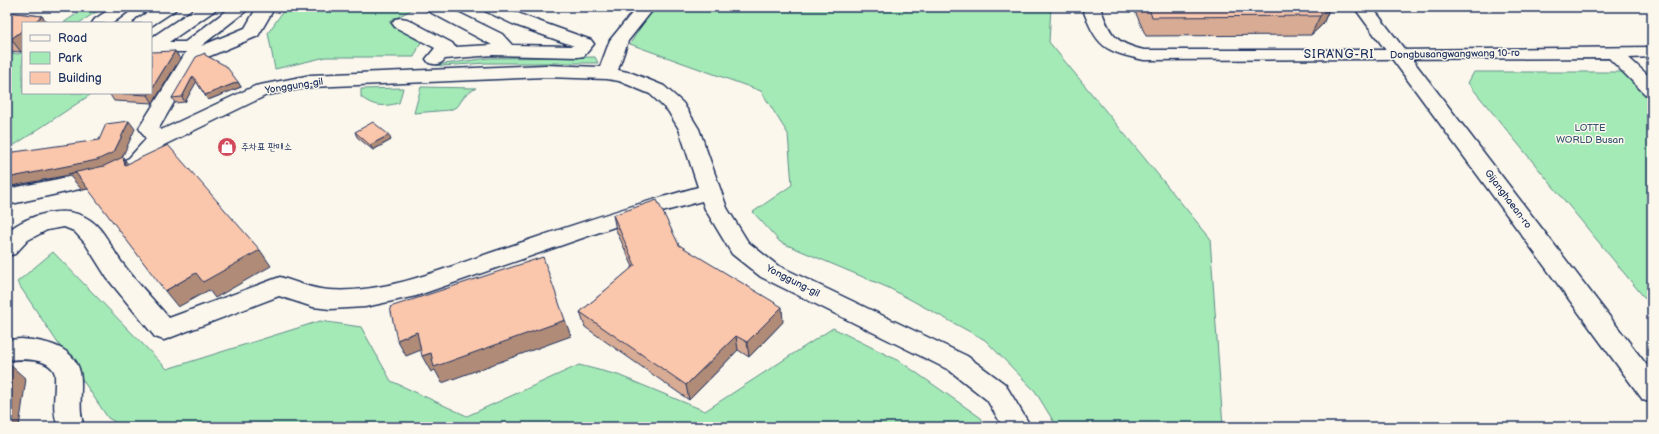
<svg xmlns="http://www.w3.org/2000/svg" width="1659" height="434" font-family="'Balsamiq Sans','Poor Story',sans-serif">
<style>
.green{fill:#a4eab6;stroke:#608c8a}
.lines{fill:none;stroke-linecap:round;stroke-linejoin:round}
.minor-casing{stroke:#1b2f5e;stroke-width:3}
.major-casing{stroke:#1b2f5e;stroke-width:3}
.minor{fill:#fbf7ec;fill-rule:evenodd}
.major{fill:#fbf7ec;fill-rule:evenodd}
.wall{fill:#d8ab94;stroke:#1b2f5e}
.shaded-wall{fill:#b08b78;stroke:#1b2f5e}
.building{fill:#fbc7ac;stroke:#1b2f5e}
.labels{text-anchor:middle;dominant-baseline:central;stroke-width:3;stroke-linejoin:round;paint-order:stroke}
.street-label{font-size:10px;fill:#1b2f5e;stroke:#fbf7ec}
.park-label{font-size:10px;fill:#365470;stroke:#fbf7ec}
.poi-label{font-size:10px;fill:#1b2f5e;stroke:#fbf7ec;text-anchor:start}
.quarter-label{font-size:12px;letter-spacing:1px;fill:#1b2f5e;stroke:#fbf7ec}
</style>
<rect width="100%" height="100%" fill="#fbf7ec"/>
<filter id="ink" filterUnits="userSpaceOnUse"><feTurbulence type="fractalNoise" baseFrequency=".025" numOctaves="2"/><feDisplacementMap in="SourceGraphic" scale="8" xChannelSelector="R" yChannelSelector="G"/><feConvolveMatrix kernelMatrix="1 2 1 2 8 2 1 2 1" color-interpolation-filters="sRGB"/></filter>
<g filter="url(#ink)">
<!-- green -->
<g class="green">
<path d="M 87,7 L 104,7 L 79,23 L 63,23 Z"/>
<path d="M 286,7 L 416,7 L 389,22 L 421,42 L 414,57 L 326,57 L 275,69 L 268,33 Z"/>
<path d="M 653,7 L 1051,7 L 1049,42 L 1210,238 L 1223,427 L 1057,427 L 1035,391 L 985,340 L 889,288 L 780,242 L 753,212 L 792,185 L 788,134 L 761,91 L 630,44 Z"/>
<path d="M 23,52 L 23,93 L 93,93 L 7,150 L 7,53 L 19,54 Z"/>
<path d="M 595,57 L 598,63 L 486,63 L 441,66 L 436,65 L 489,58 Z"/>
<path d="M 1474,72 L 1652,72 L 1652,307 L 1468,83 Z"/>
<path d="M 421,87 L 476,88 L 465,95 L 458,106 L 450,110 L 414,113 Z"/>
<path d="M 403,88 L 399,103 C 383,107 374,107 361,97 L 361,89 Z"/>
<path d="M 53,252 L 167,369 L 320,321 L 361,327 L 391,381 L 467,416 L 579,365 L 618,375 L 705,411 L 833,328 L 901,362 L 981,418 L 986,427 L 124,427 L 108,418 L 17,282 Z"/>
</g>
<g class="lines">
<defs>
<g id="minor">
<path d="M 113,7 L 134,7 L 113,23 L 92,23 L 95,19 Z"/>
<path d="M 156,7 L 177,7 L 174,11 L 151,26 L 151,23 L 134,23 L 137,19 Z"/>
<path d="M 197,7 L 217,7 L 214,11 L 169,42 L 185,42 L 231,7 L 251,7 L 201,46 L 245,28 L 257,7 L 275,7 L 258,36 L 198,61 L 159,128 L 161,130 L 255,86 L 311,75 L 545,65 L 600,67 L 610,40 L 637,7 L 655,7 L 628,41 L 618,70 L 632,73 L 664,86 L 683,103 L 699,129 L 727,208 L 748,242 L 777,265 L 967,356 L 1005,384 L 1031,427 L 1003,427 L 987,400 L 949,370 L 761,277 L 732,254 L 705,209 L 702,201 L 640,218 L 416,296 L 365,307 L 330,309 L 313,307 L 279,296 L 164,340 L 155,337 L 107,278 L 85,243 L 74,231 L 64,227 L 47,230 L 28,240 L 15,254 L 7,256 L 7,232 C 27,215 66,203 90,220 C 105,230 112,250 123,264 C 137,283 154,300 169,318 L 280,277 C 297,282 311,289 329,290 C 388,294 447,267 502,249 C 567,227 632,205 698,187 L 679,129 L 668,111 L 650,94 L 619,81 L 607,79 L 545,77 L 311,87 L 267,95 L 164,145 L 143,168 L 116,181 L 7,205 L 7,189 L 104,170 L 129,158 L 146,139 L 139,128 L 186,52 L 151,52 L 151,38 Z"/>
<path d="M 425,7 L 447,7 L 502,34 L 512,45 L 574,46 L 515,25 L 485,11 L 482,7 L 505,7 L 527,17 L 591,40 L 594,44 L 584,56 L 578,57 L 493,55 L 445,59 C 440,65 436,65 429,63 L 426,59 L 435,48 L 395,27 L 392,23 L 395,19 L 401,18 L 407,19 L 452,43 L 455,47 L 492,45 L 428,11 Z"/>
<path d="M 1082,7 L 1100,7 C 1110,34 1114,43 1144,50 L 1399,50 L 1652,47 L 1652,57 L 1629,58 L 1652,79 L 1652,96 L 1645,94 L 1609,58 L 1144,60 C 1103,51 1097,47 1082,7 Z"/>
<path d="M 21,339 C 50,341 83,349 81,385 C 81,400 79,412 84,427 L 58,427 C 51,409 56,392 55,374 C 50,357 21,359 7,360 L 7,340 Z"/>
</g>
<path id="major" d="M 1354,7 L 1372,7 L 1652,372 L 1652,403 L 1643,400 Z"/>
</defs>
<!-- minor casing -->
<use href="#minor" class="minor-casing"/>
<!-- major casing -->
<use href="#major" class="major-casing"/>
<!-- minor -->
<use href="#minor" class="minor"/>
<!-- major -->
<use href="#major" class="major"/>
</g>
<!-- wall -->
<g class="wall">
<path d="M 1133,7 L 1330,7 L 1323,24 L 1311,35 L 1146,36 Z"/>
<path d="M 7,12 L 42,16 L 47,23 L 23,23 L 23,51 L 21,52 L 7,51 Z"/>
<path d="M 175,51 L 180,59 L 153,103 L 114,101 L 109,93 Z"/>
<path d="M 207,56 L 238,82 L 241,87 L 208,100 L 196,81 L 185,102 L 175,103 L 172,98 Z"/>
<path d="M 355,132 L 391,140 L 373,150 L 357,137 Z"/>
<path d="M 613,215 L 679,245 L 783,322 L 749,357 L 738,350 L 689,400 L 585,327 L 580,312 L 633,267 L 616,230 Z"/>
</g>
<!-- shaded-wall -->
<g class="shaded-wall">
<path d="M 1329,7 L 1330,7 L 1323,24 L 1311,35 L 1320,16 Z"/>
<path d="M 42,16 L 47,23 L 33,23 Z"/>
<path d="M 23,30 L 23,51 L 21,52 L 11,39 Z"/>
<path d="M 175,51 L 180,59 L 153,103 L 148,95 L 149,93 L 151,93 L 151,90 Z"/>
<path d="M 193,76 L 197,81 L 185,102 L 182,97 Z"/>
<path d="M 238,82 L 241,87 L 208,100 L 205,95 Z"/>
<path d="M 129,121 L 135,129 L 121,160 L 89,189 L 82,190 L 69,175 L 7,187 L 7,178 L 114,152 Z"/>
<path d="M 389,135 L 391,140 L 373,150 L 370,145 Z"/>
<path d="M 123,157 L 135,174 L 125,165 Z"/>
<path d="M 260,250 L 271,266 L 215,298 L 209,290 L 178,307 L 165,291 L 196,273 Z"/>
<path d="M 782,307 L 783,322 L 749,357 L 747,342 Z"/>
<path d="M 565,320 L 571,336 L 442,383 L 435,370 L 431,372 L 422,356 L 431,353 Z"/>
<path d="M 417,332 L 426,348 L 406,356 L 397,340 Z"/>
<path d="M 736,336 L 738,350 L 689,400 L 686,385 Z"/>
<path d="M 8,363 L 26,379 L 19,427 L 7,427 L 7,370 Z"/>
</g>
<!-- building -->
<g class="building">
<path d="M 1148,7 L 1329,7 L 1320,16 L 1152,17 Z"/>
<path d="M 7,12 L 42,16 L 33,23 L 23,23 L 23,30 L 11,39 L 7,39 Z"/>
<path d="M 175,51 L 151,90 L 151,52 L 152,52 Z"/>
<path d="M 205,53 L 205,55 L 226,66 L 238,82 L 205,95 L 193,76 L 182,97 L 172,98 L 196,57 Z"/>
<path d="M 109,93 L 149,93 L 148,95 Z"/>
<path d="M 129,121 L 114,152 L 97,160 L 7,178 L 7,153 L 99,140 L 106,124 Z"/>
<path d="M 373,122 L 389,135 L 370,145 L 355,132 Z"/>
<path d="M 168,145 L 260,250 L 203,282 L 196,273 L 165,291 L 76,173 L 68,174 L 104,166 L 123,157 L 125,165 Z"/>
<path d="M 657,200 L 679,245 L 782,307 L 747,342 L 736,336 L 686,385 L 580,312 L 635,265 L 613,215 Z"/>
<path d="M 543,257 L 565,320 L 434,367 L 431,353 L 422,356 L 417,332 L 397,340 L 390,307 Z"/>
</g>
</g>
<!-- icons -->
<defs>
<symbol id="shop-disc" viewBox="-11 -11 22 22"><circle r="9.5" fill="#d1495b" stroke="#fbf7ec"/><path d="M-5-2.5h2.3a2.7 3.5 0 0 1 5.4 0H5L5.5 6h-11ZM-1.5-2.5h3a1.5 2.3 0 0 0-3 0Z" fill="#fff"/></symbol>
</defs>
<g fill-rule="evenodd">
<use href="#shop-disc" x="216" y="136" width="22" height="22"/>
</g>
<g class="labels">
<!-- street labels -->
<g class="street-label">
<text transform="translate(1455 54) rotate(-1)">Dongbusangwangwang 10-ro</text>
<text transform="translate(294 86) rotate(-9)">Yonggung-gil</text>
<text transform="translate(1508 199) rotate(53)">Gijanghaean-ro</text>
<text transform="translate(793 281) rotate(27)">Yonggung-gil</text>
</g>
<!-- park labels -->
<g class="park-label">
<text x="1590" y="128">LOTTE<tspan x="1590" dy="12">WORLD Busan</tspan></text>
</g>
<!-- poi labels -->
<g class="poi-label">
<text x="241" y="147">주차표 판매소</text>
</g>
<!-- quarter labels -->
<g class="quarter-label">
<text x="1339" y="54">SIRANG-RI</text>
</g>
</g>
<!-- margin -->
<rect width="1659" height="434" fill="none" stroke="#fbf7ec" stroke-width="24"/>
<rect x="12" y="12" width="1635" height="410" fill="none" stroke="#1b2f5e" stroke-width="1.5" filter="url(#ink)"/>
<!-- legend -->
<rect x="22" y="22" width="130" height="72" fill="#fbf7ec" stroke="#a1a7b3"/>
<rect x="30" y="35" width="20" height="6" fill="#fbf7ec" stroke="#a1a7b3"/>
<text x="58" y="42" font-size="12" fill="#1b2f5e">Road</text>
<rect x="30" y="52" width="20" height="12" fill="#a4eab6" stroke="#a1a7b3"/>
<text x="58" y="62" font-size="12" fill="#1b2f5e">Park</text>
<rect x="30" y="72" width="20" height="12" fill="#fbc7ac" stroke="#a1a7b3"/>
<text x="58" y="82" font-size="12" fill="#1b2f5e">Building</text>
</svg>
